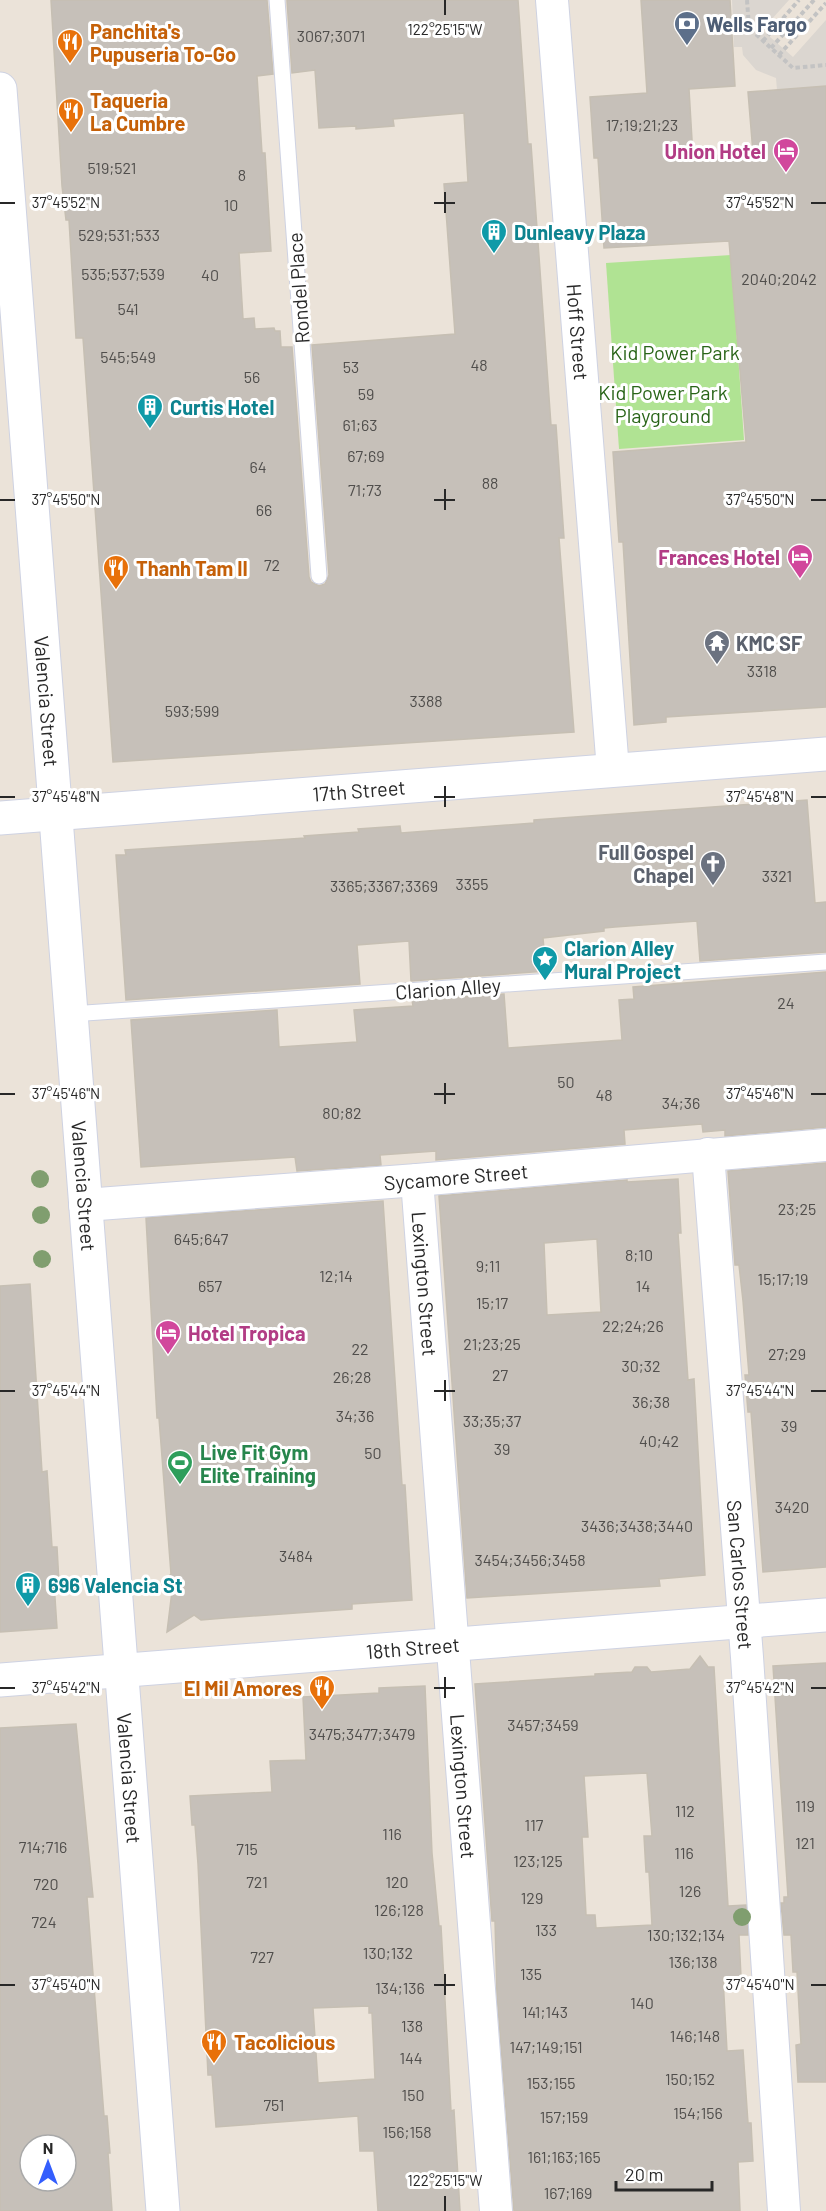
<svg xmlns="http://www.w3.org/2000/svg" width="826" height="2211" font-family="Barlow,sans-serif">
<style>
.green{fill:#b0e393}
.plaza{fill:#dbd6d0}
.building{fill:#c6c0b9;stroke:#c6bfb3;stroke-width:1.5;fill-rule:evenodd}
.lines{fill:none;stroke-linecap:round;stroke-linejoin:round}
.lane-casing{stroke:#ced2e2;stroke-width:17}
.street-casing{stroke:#ced2e2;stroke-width:34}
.secondary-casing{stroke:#ced2e2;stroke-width:35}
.path{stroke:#c3c3c3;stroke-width:4;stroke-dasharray:4.5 3;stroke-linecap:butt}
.lane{stroke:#fff;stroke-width:15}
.street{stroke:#fff;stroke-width:32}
.secondary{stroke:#fff;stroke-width:33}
.tree{fill:#809e6f}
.ticks{fill:none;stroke:#282828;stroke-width:2}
.labels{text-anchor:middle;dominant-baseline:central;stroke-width:6;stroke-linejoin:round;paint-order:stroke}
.number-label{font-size:16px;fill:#504e4c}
.service-label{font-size:20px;font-weight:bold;fill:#4e5e75;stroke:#fff;text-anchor:start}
.food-label{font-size:20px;font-weight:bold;fill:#c56008;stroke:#fff;text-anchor:start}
.hotel-label{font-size:20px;font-weight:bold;fill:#b23c85;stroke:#fff;text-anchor:end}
.culture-label{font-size:20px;font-weight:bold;fill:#0d838f;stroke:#fff;text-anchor:start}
.street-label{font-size:20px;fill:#282828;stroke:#fff}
.park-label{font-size:20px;fill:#296518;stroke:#fff}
.worship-label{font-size:20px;font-weight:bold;fill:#5b616d;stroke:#fff;text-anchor:start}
.leisure-label{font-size:20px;font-weight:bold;fill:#27864d;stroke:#fff;text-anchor:start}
.ticks-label{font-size:15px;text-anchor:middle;fill:#282828;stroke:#fff;stroke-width:6;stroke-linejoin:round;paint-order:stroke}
</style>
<rect width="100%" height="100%" fill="#ebe3d9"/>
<!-- green -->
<path class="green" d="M 731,255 L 744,440 L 619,449 L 606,263 Z"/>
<!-- plaza -->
<path class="plaza" d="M 732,0 L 789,0 L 762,30 L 793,57 L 826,20 L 826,86 L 777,90 L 776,78 L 756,70 L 743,55 L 742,47 L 734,47 Z"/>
<!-- building -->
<g class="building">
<path d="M 51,0 L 267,0 L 273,74 L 257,76 L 262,153 L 265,153 L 271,251 L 239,253 L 243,319 L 254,318 L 255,329 L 274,328 L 275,331 L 280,331 L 281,347 L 292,347 L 309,577 L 311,582 L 319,586 L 325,584 L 329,575 L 312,345 L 455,334 L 444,184 L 468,182 L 464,113 L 393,119 L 394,126 L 356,129 L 356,126 L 319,128 L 315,70 L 292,73 L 287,0 L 518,0 L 528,144 L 531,144 L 551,425 L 556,425 L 564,538 L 559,538 L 574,732 L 113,762 L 83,338 L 76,338 L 69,220 L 66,220 L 62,186 Z"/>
<path d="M 641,0 L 730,0 L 735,86 L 689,89 L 693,157 L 753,153 L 748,92 L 826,86 L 826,707 L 666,717 L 666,722 L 634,725 L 623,542 L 619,542 L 613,452 L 746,442 L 729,241 L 604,248 L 598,158 L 594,158 L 590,97 L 647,93 Z"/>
<path d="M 807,800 L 815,903 L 826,902 L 826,952 L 700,961 L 697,921 L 615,927 L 604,928 L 604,931 L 543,938 L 546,971 L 411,981 L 409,941 L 357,945 L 360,984 L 126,1000 L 116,855 L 126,855 L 125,850 L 305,838 L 304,836 L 359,832 L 358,829 L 400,826 L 401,833 L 534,823 L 534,820 Z"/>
<path d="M 826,972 L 826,1127 L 725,1136 L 725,1130 L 703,1132 L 702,1124 L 624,1130 L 625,1144 L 436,1160 L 436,1151 L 380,1155 L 381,1165 L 297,1171 L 295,1157 L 141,1167 L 131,1020 L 277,1010 L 279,1047 L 357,1042 L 354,1010 L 413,1006 L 412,1000 L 504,994 L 508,1048 L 622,1040 L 619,1000 L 634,999 L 633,987 Z"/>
<path d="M 826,1163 L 826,1567 L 763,1572 L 751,1412 L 748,1412 L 745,1375 L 749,1375 L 743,1301 L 739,1265 L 735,1265 L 728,1171 Z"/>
<path d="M 678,1179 L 681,1233 L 678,1233 L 688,1380 L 694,1379 L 705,1575 L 659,1579 L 660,1586 L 467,1598 L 439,1196 L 627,1180 L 627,1182 ZM 597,1239 L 601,1312 L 547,1315 L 544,1243 Z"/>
<path d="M 383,1201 L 402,1485 L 405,1485 L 412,1600 L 352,1604 L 352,1609 L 225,1618 L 201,1620 L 194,1615 L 167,1632 L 172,1591 L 162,1584 L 171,1574 L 159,1418 L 157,1418 L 146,1218 Z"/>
<path d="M 30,1284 L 42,1472 L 47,1471 L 52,1547 L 57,1547 L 59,1583 L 54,1583 L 57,1628 L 0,1632 L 0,1286 Z"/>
<path d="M 700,1656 L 708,1667 L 714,1667 L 728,1906 L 746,1905 L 748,1935 L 739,1935 L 741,1977 L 723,1978 L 727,2051 L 743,2050 L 748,2123 L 751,2123 L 753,2161 L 738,2162 L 740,2211 L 514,2211 L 497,1995 L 495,1921 L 492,1921 L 475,1684 L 595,1676 L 595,1674 L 632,1672 L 635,1667 L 647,1667 L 651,1672 L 690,1669 ZM 647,1773 L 652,1836 L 644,1836 L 646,1872 L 649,1872 L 652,1925 L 596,1928 L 595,1915 L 586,1915 L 582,1837 L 588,1837 L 584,1776 Z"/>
<path d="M 826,1663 L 826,2082 L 798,2082 L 796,2045 L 801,2044 L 797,1972 L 793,1972 L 791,1935 L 784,1935 L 781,1903 L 784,1903 L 784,1897 L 788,1897 L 773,1666 Z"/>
<path d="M 425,1686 L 432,1853 L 439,1926 L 441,1926 L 451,2111 L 454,2110 L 460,2211 L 378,2211 L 374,2151 L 360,2151 L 358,2116 L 216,2127 L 212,2075 L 208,2075 L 198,1864 L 195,1825 L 192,1825 L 190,1796 L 272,1792 L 270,1761 L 306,1760 L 303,1697 L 379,1693 L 379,1688 ZM 369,2006 L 369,2013 L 372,2013 L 375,2079 L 318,2083 L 313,2008 Z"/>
<path d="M 76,1724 L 93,1897 L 87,1897 L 104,2116 L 107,2116 L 110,2153 L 108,2153 L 112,2211 L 0,2211 L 0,1728 ZM 30,2145 L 66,2145 L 66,2181 L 30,2181 Z"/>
</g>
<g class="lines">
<defs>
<g id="lane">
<path d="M 277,0 L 319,576"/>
<path d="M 71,1014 L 826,962"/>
</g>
<g id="street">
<path id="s1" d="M 552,0 L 613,770"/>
<path id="s2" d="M 708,1154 L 747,1657 L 784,2211"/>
<path id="s3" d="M 417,1180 L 496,2211"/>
<path id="s4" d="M 85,1205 L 417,1180 L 826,1145"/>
</g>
<g id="secondary">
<path id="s5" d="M 0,89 L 163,2211"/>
<path id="s6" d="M 0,818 L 826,754"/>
<path id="s7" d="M 0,1680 L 826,1615"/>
</g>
</defs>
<!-- lane casing -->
<use href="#lane" class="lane-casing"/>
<!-- street casing -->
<use href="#street" class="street-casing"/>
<!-- secondary casing -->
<use href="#secondary" class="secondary-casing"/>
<!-- path -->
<g class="path">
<path d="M 747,0 L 749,28 L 793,68 L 826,65"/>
<path d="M 763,41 L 799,0"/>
<path d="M 771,48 L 814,0"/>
<path d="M 779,55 L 826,3"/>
</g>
<!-- lane -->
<use href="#lane" class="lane"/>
<!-- street -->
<use href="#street" class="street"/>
<!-- secondary -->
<use href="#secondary" class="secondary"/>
</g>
<!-- trees -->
<g class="tree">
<circle cx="40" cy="1179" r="9"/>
<circle cx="41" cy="1215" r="9"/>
<circle cx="42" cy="1259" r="9"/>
<circle cx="742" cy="1917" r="9"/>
</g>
<!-- ticks -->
<path class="ticks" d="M 445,0 L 445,15M 445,192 L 445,213M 0,203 L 15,203M 434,203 L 455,203M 811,203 L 826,203M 445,489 L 445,510M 0,500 L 15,500M 434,500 L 455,500M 811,500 L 826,500M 445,786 L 445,807M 0,797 L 15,797M 434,797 L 455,797M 811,797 L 826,797M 445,1083 L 445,1104M 0,1094 L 15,1094M 434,1094 L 455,1094M 811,1094 L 826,1094M 445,1380 L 445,1401M 0,1391 L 15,1391M 434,1391 L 455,1391M 811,1391 L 826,1391M 445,1677 L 445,1698M 0,1688 L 15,1688M 434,1688 L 455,1688M 811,1688 L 826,1688M 445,1974 L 445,1995M 0,1985 L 15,1985M 434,1985 L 455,1985M 811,1985 L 826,1985M 445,2196 L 445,2211"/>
<!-- icons -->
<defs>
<symbol id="bank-pin" viewBox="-11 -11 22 30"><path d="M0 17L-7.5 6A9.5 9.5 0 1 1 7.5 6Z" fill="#5c6f8a" stroke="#fff"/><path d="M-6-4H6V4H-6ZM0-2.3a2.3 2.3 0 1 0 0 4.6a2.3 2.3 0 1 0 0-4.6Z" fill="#fff"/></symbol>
<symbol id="restaurant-pin" viewBox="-11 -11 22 30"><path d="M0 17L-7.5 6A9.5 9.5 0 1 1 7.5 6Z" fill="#e8710a" stroke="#fff"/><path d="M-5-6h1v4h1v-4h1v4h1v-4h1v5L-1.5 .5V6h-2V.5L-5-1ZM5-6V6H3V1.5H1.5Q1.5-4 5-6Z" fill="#fff"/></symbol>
<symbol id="hotel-pin" viewBox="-11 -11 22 30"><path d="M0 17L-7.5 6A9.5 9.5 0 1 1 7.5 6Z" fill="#d1479c" stroke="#fff"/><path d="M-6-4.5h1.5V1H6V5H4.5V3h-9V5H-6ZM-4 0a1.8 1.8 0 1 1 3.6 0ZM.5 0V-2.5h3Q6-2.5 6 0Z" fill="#fff"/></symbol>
<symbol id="building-pin" viewBox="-11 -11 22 30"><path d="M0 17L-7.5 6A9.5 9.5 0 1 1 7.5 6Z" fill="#0f9aa8" stroke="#fff"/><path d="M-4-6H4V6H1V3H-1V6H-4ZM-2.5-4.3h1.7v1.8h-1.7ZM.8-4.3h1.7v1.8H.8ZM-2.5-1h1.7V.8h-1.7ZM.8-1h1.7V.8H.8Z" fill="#fff"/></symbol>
<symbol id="temple-pin" viewBox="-11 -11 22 30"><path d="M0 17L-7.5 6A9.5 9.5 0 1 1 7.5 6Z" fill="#6b7280" stroke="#fff"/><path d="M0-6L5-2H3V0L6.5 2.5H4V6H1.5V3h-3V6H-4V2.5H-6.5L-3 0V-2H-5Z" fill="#fff"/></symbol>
<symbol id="church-pin" viewBox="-11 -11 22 30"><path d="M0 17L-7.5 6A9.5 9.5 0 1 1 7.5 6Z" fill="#6b7280" stroke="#fff"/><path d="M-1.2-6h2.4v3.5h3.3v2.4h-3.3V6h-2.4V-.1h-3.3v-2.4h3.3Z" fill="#fff"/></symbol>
<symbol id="sight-pin" viewBox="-11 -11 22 30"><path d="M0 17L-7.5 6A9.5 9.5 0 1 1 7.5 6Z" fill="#0f9aa8" stroke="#fff"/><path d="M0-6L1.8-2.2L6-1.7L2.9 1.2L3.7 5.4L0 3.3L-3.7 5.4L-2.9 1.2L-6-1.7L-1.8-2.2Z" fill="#fff"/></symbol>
<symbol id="stadium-pin" viewBox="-11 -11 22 30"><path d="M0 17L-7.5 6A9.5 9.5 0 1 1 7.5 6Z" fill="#2e9e5b" stroke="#fff"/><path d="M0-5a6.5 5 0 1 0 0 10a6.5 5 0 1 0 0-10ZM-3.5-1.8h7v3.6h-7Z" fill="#fff"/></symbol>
</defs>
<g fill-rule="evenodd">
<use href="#bank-pin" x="672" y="9" width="30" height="40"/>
<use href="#restaurant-pin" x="55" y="27" width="30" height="40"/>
<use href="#restaurant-pin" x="56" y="96" width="30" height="40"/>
<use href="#hotel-pin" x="771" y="136" width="30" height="40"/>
<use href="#building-pin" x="479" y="217" width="30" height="40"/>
<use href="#building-pin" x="135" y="392" width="30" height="40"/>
<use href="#hotel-pin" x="785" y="542" width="30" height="40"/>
<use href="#restaurant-pin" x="101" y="553" width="30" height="40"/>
<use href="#temple-pin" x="702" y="628" width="30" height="40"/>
<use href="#church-pin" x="698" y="849" width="30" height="40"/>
<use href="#sight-pin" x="530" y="944" width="30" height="40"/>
<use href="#hotel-pin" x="153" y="1318" width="30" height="40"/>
<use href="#stadium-pin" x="165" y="1448" width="30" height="40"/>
<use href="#building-pin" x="13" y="1570" width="30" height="40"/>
<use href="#restaurant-pin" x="307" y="1673" width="30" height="40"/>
<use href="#restaurant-pin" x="199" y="2027" width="30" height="40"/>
</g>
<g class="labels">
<!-- number labels -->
<g class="number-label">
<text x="331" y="35">3067;3071</text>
<text x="642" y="124">17;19;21;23</text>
<text x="112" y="167">519;521</text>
<text x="242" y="174">8</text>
<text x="231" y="204">10</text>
<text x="119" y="234">529;531;533</text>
<text x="123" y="273">535;537;539</text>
<text x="210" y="274">40</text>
<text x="779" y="278">2040;2042</text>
<text x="128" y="308">541</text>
<text x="128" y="356">545;549</text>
<text x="479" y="364">48</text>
<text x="351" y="366">53</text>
<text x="252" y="376">56</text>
<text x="366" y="393">59</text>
<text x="360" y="424">61;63</text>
<text x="366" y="455">67;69</text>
<text x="258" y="466">64</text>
<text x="490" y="482">88</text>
<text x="365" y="489">71;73</text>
<text x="264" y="509">66</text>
<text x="272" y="564">72</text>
<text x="762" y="670">3318</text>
<text x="426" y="700">3388</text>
<text x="192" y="710">593;599</text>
<text x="777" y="875">3321</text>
<text x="472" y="883">3355</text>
<text x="384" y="885">3365;3367;3369</text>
<text x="786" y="1002">24</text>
<text x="566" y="1081">50</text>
<text x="604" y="1094">48</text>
<text x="681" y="1102">34;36</text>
<text x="342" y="1112">80;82</text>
<text x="797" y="1208">23;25</text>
<text x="201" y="1238">645;647</text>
<text x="639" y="1254">8;10</text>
<text x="488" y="1265">9;11</text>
<text x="336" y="1275">12;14</text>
<text x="783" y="1278">15;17;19</text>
<text x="210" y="1285">657</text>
<text x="643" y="1285">14</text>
<text x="492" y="1302">15;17</text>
<text x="633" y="1325">22;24;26</text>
<text x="492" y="1343">21;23;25</text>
<text x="360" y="1348">22</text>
<text x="787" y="1353">27;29</text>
<text x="641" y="1365">30;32</text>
<text x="500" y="1374">27</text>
<text x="352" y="1376">26;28</text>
<text x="651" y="1401">36;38</text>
<text x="355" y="1415">34;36</text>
<text x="492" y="1420">33;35;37</text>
<text x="789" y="1425">39</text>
<text x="659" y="1440">40;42</text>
<text x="502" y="1448">39</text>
<text x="373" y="1452">50</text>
<text x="792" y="1506">3420</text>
<text x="637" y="1525">3436;3438;3440</text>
<text x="296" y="1555">3484</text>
<text x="530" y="1559">3454;3456;3458</text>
<text x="543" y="1724">3457;3459</text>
<text x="362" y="1733">3475;3477;3479</text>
<text x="805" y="1805">119</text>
<text x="685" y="1810">112</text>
<text x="534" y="1824">117</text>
<text x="392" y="1833">116</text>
<text x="805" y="1842">121</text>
<text x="43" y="1846">714;716</text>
<text x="247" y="1848">715</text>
<text x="684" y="1852">116</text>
<text x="538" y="1860">123;125</text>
<text x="257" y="1881">721</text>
<text x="397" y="1881">120</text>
<text x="46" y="1883">720</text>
<text x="690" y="1890">126</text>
<text x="532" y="1897">129</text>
<text x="399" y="1909">126;128</text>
<text x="44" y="1921">724</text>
<text x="546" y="1929">133</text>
<text x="686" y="1934">130;132;134</text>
<text x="388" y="1952">130;132</text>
<text x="262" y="1956">727</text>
<text x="693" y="1961">136;138</text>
<text x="531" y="1973">135</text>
<text x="400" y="1987">134;136</text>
<text x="642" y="2002">140</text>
<text x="545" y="2011">141;143</text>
<text x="412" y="2025">138</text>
<text x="695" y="2035">146;148</text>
<text x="546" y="2046">147;149;151</text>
<text x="411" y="2057">144</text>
<text x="690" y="2078">150;152</text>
<text x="551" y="2082">153;155</text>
<text x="413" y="2094">150</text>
<text x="274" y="2104">751</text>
<text x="698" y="2112">154;156</text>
<text x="564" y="2116">157;159</text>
<text x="407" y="2131">156;158</text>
<text x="564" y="2156">161;163;165</text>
<text x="568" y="2192">167;169</text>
</g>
<!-- service labels -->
<g class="service-label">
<text x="706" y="24">Wells Fargo</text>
</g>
<!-- food labels -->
<g class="food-label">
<text x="90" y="31">Panchita's<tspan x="90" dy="23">Pupuseria To-Go</tspan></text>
<text x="90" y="100">Taqueria<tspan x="90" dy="23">La Cumbre</tspan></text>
<text x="136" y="568">Thanh Tam II</text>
<text x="302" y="1688" text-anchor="end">El Mil Amores</text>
<text x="234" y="2042">Tacolicious</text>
</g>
<!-- hotel labels -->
<g class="hotel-label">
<text x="766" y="151">Union Hotel</text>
<text x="780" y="557">Frances Hotel</text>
<text x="188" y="1333" text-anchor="start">Hotel Tropica</text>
</g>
<!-- culture labels -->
<g class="culture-label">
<text x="514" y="232">Dunleavy Plaza</text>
<text x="170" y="407">Curtis Hotel</text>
<text x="564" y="948">Clarion Alley<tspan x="564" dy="23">Mural Project</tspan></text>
<text x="48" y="1585">696 Valencia St</text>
</g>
<!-- street labels -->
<g class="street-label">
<text transform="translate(298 288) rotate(-94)">Rondel Place</text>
<text stroke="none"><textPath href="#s1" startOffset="333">Hoff Street</textPath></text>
<text stroke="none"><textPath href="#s5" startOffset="614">Valencia Street</textPath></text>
<text stroke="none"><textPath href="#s6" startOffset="360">17th Street</textPath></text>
<text transform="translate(448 988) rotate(-4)">Clarion Alley</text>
<text stroke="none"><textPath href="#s4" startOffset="372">Sycamore Street</textPath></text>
<text stroke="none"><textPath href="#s5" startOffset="1100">Valencia Street</textPath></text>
<text stroke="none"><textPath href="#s3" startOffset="104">Lexington Street</textPath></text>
<text stroke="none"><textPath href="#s2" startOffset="422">San Carlos Street</textPath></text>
<text stroke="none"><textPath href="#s7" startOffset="414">18th Street</textPath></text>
<text stroke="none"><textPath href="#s5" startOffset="1694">Valencia Street</textPath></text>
<text stroke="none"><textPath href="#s3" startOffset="608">Lexington Street</textPath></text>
</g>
<!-- park labels -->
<g class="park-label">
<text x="675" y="352">Kid Power Park</text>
<text x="663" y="392">Kid Power Park<tspan x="663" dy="23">Playground</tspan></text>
</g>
<!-- worship labels -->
<g class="worship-label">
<text x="736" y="643">KMC SF</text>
<text x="694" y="852" text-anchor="end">Full Gospel<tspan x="694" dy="23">Chapel</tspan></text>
</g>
<!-- leisure labels -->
<g class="leisure-label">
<text x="200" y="1452">Live Fit Gym<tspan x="200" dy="23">Elite Training</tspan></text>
</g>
</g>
<g class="ticks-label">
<text x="445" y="35">122°25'15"W</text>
<text x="66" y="208">37°45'52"N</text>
<text x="760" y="208">37°45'52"N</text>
<text x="66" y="505">37°45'50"N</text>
<text x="760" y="505">37°45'50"N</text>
<text x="66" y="802">37°45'48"N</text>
<text x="760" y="802">37°45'48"N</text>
<text x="66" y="1099">37°45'46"N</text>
<text x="760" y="1099">37°45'46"N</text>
<text x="66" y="1396">37°45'44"N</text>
<text x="760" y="1396">37°45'44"N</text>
<text x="66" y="1693">37°45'42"N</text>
<text x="760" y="1693">37°45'42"N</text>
<text x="66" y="1990">37°45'40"N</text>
<text x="760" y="1990">37°45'40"N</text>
<text x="445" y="2186">122°25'15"W</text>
</g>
<!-- north arrow -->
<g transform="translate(48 2163)"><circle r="28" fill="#ffffff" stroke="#a9a9a9" stroke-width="1.5"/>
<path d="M0-4.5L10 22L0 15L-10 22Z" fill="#345efd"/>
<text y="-9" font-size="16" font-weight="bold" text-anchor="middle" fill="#282828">N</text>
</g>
<!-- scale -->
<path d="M616 2181v9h96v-9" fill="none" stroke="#282828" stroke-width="3"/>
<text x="625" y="2181" font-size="18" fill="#282828" stroke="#ffffff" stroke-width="4.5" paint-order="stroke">20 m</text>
</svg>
